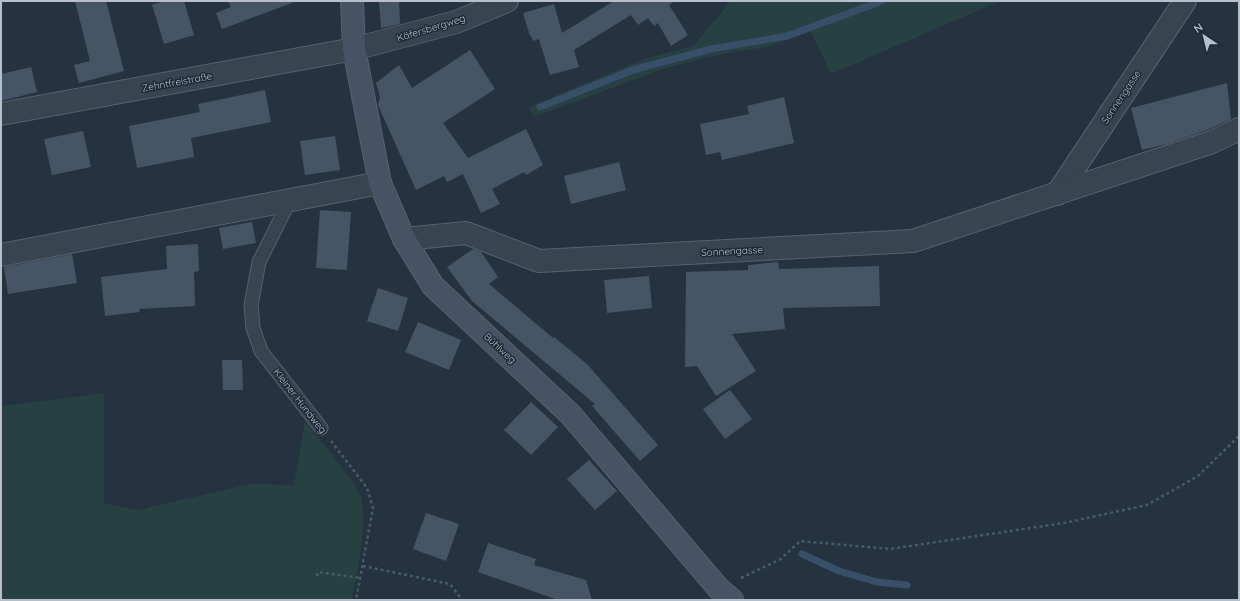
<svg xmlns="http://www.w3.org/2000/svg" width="1240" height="601" font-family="Quicksand,sans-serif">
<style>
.green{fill:#274042}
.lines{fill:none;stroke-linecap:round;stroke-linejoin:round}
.stream{stroke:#384f69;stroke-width:7}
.building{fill:#465565}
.lane-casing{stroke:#57626e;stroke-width:15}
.street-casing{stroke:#57626e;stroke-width:24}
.secondary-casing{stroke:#57626e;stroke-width:24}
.path{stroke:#455d5f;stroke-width:2.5;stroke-dasharray:3 3;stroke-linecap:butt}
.lane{stroke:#394451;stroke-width:13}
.street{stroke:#394451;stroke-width:22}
.secondary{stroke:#475364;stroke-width:22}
.labels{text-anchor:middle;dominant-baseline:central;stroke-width:3;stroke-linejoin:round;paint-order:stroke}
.street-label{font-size:10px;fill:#b6bfcb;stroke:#1e2936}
</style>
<rect width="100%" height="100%" fill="#253341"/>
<!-- green -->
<g class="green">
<path d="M 731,1 L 1000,1 L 831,74 L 811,32 L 766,47 L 707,57 L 660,70 L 534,117 L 529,107 L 647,58 L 693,46 Z"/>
<path d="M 104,393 L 104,503 L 137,510 L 251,484 L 294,485 L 305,421 L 352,480 L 361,496 L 364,519 L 360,556 L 352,600 L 1,600 L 1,406 Z"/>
</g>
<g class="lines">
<!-- stream -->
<g class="stream">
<path d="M 540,107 L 633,70 L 711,49 L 787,36 L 882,1"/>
<path d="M 802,554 L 839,571 L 877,582 L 907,585"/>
</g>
</g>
<!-- building -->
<g class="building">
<path d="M 75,1 L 106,1 L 124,71 L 79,83 L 74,65 L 90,61 Z"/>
<path d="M 164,1 L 184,1 L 194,35 L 164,44 L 152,5 Z"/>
<path d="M 228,1 L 292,1 L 292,3 L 222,29 L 216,13 L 231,7 Z"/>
<path d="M 379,1 L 399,1 L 400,24 L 381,28 Z"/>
<path d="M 614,1 L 675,1 L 669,5 L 688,35 L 671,46 L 658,23 L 654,26 L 648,18 L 638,25 L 631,15 L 574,50 L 579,67 L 550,75 L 539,39 L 533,41 L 531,35 L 530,36 L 523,13 L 554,4 L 562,33 Z"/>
<path d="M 470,50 L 495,89 L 443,123 L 468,158 L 526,129 L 543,165 L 526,175 L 524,172 L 492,189 L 500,204 L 481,213 L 463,174 L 447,182 L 444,176 L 416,190 L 378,105 L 380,97 L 376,83 L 399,65 L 412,88 Z"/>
<path d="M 31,67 L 37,92 L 1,101 L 1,74 Z"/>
<path d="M 1227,83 L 1231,119 L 1207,130 L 1170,143 L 1142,150 L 1131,108 Z"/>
<path d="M 265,90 L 271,122 L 191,138 L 194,157 L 137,168 L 129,126 L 200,112 L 198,104 Z"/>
<path d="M 784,97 L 794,143 L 722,160 L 720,152 L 706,155 L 700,124 L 749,114 L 747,106 Z"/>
<path d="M 83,131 L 91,167 L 52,175 L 44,139 Z"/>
<path d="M 335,136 L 340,170 L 305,175 L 300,141 Z"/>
<path d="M 619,162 L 626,190 L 571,204 L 564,176 Z"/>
<path d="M 320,210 L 351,212 L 347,270 L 316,268 Z"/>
<path d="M 252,222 L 256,243 L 223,249 L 219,228 Z"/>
<path d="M 198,244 L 199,271 L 194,272 L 195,306 L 139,309 L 140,312 L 105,316 L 101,277 L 167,269 L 166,246 Z"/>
<path d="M 473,249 L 481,252 L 498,277 L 489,284 L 553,338 L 554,337 L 587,364 L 658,445 L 640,461 L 592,406 L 595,404 L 472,301 L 447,267 Z"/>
<path d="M 72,254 L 77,283 L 8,294 L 4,267 Z"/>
<path d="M 778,262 L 779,269 L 879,266 L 880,306 L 783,308 L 785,329 L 732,334 L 756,371 L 716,396 L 697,366 L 685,367 L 686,272 L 748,270 L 748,265 Z"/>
<path d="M 649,276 L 652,308 L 607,313 L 604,280 Z"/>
<path d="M 378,288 L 408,298 L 398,331 L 367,321 Z"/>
<path d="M 418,322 L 461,340 L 449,370 L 405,352 Z"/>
<path d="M 222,360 L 242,360 L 243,390 L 223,390 Z"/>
<path d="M 730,390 L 752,419 L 725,439 L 703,409 Z"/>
<path d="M 531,402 L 558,427 L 531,455 L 504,430 Z"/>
<path d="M 589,460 L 617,491 L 595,510 L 567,479 Z"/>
<path d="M 426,513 L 459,524 L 446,561 L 413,549 Z"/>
<path d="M 488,543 L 536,559 L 534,565 L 586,580 L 592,600 L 558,600 L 478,572 Z"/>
</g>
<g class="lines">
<defs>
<path id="lane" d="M 290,200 L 259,262 L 251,305 L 253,328 L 261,351 L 321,428"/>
<g id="street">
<path d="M 1,114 L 354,49 L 456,22 L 507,1"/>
<path d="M 1057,194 L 1185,1"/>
<path d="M 404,239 L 466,233 L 539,261 L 913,241 L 1212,142 L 1239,129"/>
<path d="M 1,255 L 380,183"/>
</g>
<path id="secondary" d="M 352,1 L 354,49 L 380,183 L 404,239 L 433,286 L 570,414 L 719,589 L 732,600"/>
</defs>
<!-- lane casing -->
<use href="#lane" class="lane-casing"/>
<!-- street casing -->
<use href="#street" class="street-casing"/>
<!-- secondary casing -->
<use href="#secondary" class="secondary-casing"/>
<!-- path -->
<g class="path">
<path d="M 331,441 L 367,488 L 373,508 L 356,600"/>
<path d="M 363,566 L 450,584 L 462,600"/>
<path d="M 317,576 L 318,572 L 361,578"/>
<path d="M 741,578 L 781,559 L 800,541 L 890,549 L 1064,523 L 1147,505 L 1198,476 L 1239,436"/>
</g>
<!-- lane -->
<use href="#lane" class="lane"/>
<!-- street -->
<use href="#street" class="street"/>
<!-- secondary -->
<use href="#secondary" class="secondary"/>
</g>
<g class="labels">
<!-- street labels -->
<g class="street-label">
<text transform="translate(431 28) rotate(-17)">Käfersbergweg</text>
<text transform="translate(177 82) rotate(-10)">Zehntfreistraße</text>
<text transform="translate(1121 97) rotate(-56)">Sonnengasse</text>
<text transform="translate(732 251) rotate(-3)">Sonnengasse</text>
<text transform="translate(500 348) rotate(43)">Bühlweg</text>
<text transform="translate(300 401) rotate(52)">Kleiner Hundweg</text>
</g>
</g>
<!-- border -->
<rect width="1240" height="601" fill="none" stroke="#b6bfcb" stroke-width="4"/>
<!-- north arrow -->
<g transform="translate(1204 36) rotate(325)" stroke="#1e2936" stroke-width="3" paint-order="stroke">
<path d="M0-3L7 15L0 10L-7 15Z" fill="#b6bfcb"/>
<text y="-6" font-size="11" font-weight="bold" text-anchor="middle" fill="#b6bfcb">N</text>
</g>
</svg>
